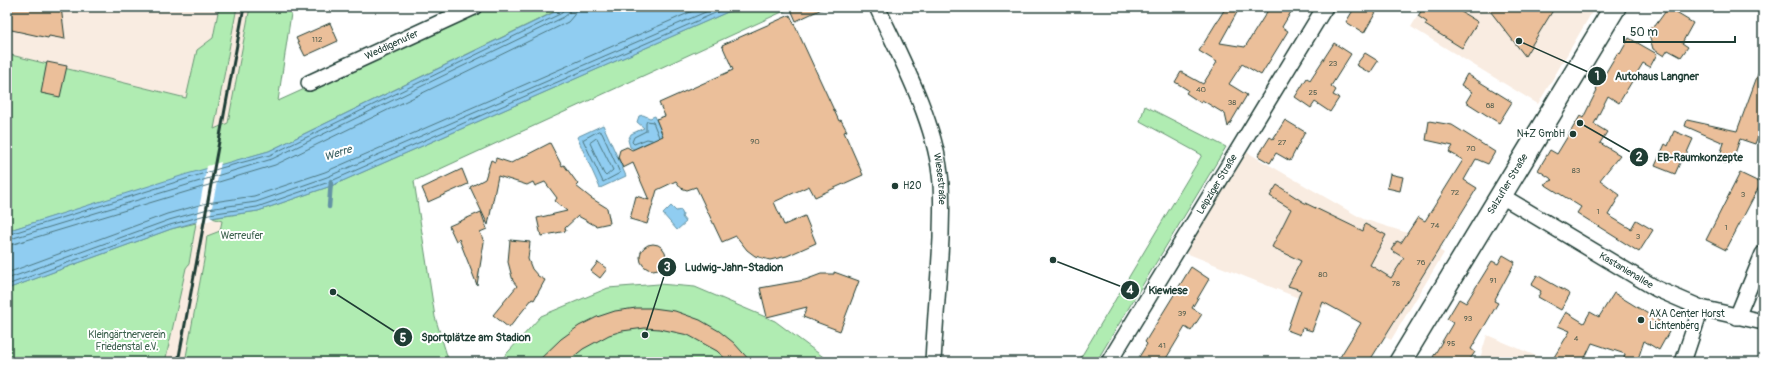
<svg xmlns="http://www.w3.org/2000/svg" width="1770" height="369" font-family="Pangolin,sans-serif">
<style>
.built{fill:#f9ece1}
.green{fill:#b0ecb2;stroke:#689473}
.water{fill:#90cdf1;stroke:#6393a5}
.pier{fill:#fff}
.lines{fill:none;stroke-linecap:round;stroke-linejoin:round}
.shore{stroke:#4c7780;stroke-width:1}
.stream{stroke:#6393a5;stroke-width:4.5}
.building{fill:#ebbf9a;stroke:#1f3d34}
.minor-casing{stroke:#1f3d34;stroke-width:18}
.secondary-casing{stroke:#1f3d34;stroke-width:24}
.minor{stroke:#fff;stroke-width:15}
.secondary{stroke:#fff;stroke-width:21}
.rail{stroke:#1f3d34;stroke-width:3}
.poi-dot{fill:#1f3d34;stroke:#fff;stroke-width:1.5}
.labels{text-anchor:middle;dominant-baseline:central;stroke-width:4;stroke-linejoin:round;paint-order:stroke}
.number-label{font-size:8px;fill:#525e4e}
.street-label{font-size:10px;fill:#1f3d34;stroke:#fff}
.poi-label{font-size:10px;fill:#1f3d34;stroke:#fff;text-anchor:start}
.park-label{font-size:10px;fill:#3c604d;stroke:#fff}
.water-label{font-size:11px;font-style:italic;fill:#3b6163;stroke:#fff}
.leader{fill:none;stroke:#1f3d34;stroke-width:1.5}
.callout-dot{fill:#1f3d34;stroke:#fff;stroke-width:1.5}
.mark-label{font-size:12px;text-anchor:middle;font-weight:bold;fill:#fff}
.callout-label{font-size:11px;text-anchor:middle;font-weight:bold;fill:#1f3d34;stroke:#fff;stroke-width:4;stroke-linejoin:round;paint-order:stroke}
</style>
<rect width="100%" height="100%" fill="#fff"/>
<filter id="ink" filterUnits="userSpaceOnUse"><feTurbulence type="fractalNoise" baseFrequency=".025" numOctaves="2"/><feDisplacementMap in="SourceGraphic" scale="8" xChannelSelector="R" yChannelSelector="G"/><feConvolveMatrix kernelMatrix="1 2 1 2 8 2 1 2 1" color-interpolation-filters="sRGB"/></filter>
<g filter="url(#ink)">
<!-- built -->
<g class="built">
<path d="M 7,7 L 219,7 L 213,38 L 197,51 L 187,98 L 7,54 Z"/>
<path d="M 237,7 L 250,7 L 220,164 L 211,144 Z"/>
<path d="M 1423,7 L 1595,7 L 1538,104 L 1411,27 Z"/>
<path d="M 1245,151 L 1363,219 L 1417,236 L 1444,253 L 1391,340 L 1334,308 L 1296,297 L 1186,253 Z"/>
<path d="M 212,218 L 222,221 L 220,231 L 204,251 L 204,260 L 185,362 L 165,362 L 186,268 L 189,264 L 196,223 Z"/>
<path d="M 1487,335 L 1550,362 L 1479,362 Z"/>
</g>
<!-- green -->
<g class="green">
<path d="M 219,7 L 237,7 L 214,129 L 228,123 L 250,7 L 292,7 L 278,101 L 486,7 L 564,7 L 269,151 L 187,175 L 7,231 L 7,54 L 186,98 L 197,50 L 213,38 Z"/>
<path d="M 739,7 L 793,7 L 414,181 L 435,317 L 449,362 L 185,362 L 204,260 L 207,236 L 220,231 L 222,221 L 212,218 L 258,211 L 331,186 Z"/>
<path d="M 1145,106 L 1226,147 L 1096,362 L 1078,362 L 1202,155 L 1140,121 Z"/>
<path d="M 196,223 L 189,264 L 186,268 L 165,362 L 7,362 L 7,289 L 171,229 Z"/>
<path d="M 659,284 L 695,287 L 775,321 L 830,362 L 499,362 L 541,316 L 608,288 Z"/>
</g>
<!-- water -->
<g class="water">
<path d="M 565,7 L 739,7 L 331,186 L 258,211 L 210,218 L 171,229 L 7,289 L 7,231 L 187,174 L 269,151 Z"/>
<path d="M 643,115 L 650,118 L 655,116 L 665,140 L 651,147 L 649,142 L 634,149 L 630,147 L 628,140 L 631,134 L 644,128 L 637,122 L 639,116 Z"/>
<path d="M 603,125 L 626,176 L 600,188 L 577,137 Z"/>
<path d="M 671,206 L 676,211 L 681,210 L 683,215 L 682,217 L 686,222 L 677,230 L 663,214 Z"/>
</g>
<!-- pier -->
<path class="pier" d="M 221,162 L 210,217 L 214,219 L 196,225 L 207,166 Z"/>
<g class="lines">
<!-- shore -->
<g class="shore">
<path d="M 599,131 L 602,133 L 620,173 L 603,182 L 583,140 Z"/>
<path d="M 597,138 L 613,170 L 606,176 L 604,174 L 590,143 Z"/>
<path d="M 652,140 L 647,139 L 634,144 L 632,142 L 634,137 L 646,131 L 646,123 L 647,121 L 653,122 L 659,137"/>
<path d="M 7,235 L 221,168 L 270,155 L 562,13 L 565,7"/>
<path d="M 7,240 L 272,159 L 564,17 L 569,13 L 570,7"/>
<path d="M 7,246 L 275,165 L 568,22 L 574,15 L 576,7"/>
<path d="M 7,273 L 167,214 L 207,203 L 254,196 L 325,172 L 702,7"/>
<path d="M 7,279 L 169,220 L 208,209 L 256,202 L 327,177 L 717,7"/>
<path d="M 7,285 L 170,225 L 209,214 L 257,207 L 329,182 L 729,7"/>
</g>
<!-- stream -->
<path class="stream" d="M 329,207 L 331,181"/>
</g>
<!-- building -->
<g class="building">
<path d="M 7,7 L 61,7 L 65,39 L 49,36 L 48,38 L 7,29 Z"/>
<path d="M 790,7 L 826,7 L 796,21 Z"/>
<path d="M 1226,7 L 1240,7 L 1220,43 L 1245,47 L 1270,7 L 1294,7 L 1282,27 L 1288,31 L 1261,75 L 1242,64 L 1229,84 L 1247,95 L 1228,127 L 1225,114 L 1202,100 L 1201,103 L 1186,93 L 1188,90 L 1175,82 L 1181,72 L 1203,84 L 1217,62 L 1199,51 Z"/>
<path d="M 1355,7 L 1379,7 L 1364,33 L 1346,22 Z"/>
<path d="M 1424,7 L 1453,7 L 1478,22 L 1462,48 L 1425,25 L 1427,22 L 1418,16 Z"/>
<path d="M 1487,7 L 1555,7 L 1525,56 Z"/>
<path d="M 1668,8 L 1693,23 L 1682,43 L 1688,47 L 1681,57 L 1668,50 L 1664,56 L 1653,49 L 1648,31 L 1650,27 L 1655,26 Z"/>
<path d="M 790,15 L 839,121 L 841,120 L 847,131 L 844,132 L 863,175 L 815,197 L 809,186 L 774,202 L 784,225 L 805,216 L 816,243 L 787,256 L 770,260 L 755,256 L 747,250 L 736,236 L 722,242 L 696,187 L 687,190 L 681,188 L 676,181 L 657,190 L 647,224 L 630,219 L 636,196 L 649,200 L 633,163 L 623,168 L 618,157 L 620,150 L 627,147 L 632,150 L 663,136 L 656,119 L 665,116 L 659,103 L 733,70 L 722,45 Z"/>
<path d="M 330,23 L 338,41 L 305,56 L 296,38 Z"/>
<path d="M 1629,38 L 1657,54 L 1650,67 L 1643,63 L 1619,103 L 1608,96 L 1594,124 L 1607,132 L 1600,143 L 1620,155 L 1600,180 L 1620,195 L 1608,215 L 1631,229 L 1636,220 L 1653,230 L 1639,252 L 1577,213 L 1581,207 L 1544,184 L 1553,180 L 1538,170 L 1550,150 L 1557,154 L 1580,116 L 1583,118 L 1597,90 L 1596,89 L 1618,52 L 1620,54 Z"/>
<path d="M 1334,43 L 1351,54 L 1331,86 L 1336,90 L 1333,95 L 1339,98 L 1330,112 L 1315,102 L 1311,108 L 1295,97 L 1307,78 L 1310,80 Z"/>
<path d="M 1365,53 L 1378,61 L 1370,73 L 1356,65 Z"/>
<path d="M 47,62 L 67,66 L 60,97 L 41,93 Z"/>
<path d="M 1761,66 L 1763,66 L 1763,123 L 1755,144 L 1740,139 L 1731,165 L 1718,161 L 1724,143 L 1685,126 L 1687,120 L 1737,131 Z"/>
<path d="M 1467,74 L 1512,102 L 1499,123 L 1466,102 L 1472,92 L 1461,85 Z"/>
<path d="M 1285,120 L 1305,132 L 1290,161 L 1276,153 L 1270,163 L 1258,156 L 1270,137 L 1273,139 Z"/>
<path d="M 1429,121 L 1452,125 L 1495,152 L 1488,164 L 1476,159 L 1464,180 L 1477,188 L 1369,362 L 1348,362 L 1340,357 L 1361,323 L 1323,302 L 1312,331 L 1302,328 L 1300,335 L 1287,330 L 1301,290 L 1288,286 L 1301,261 L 1272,247 L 1291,209 L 1270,196 L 1277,185 L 1303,202 L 1363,231 L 1365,224 L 1386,235 L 1370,265 L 1391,278 L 1404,258 L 1391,250 L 1397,241 L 1401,243 L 1418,217 L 1425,221 L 1463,160 L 1449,152 L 1453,146 L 1426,140 Z"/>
<path d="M 1674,131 L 1693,139 L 1685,157 L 1683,156 L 1675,174 L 1655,166 L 1665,144 L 1668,146 Z"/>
<path d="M 550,143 L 562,166 L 564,165 L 578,184 L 576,186 L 591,198 L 607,208 L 610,223 L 596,226 L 578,216 L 565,228 L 566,231 L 541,236 L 537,218 L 567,211 L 555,201 L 557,198 L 545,182 L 535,186 L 533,182 L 527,185 L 498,176 L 488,225 L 470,187 L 485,179 L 491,160 L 495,162 L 496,158 L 511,163 Z"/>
<path d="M 462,169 L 468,184 L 428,202 L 422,188 Z"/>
<path d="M 1740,173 L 1761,183 L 1726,250 L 1706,240 Z"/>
<path d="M 1390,174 L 1403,177 L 1400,191 L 1387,188 Z"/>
<path d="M 481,212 L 487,229 L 480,232 L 484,242 L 477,285 L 459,239 L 456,241 L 449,226 Z"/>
<path d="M 510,240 L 530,242 L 528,259 L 532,269 L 538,276 L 545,280 L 534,300 L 532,299 L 509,328 L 493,315 L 517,286 L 513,281 L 508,262 Z"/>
<circle cx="653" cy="257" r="13"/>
<path d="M 1503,255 L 1515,262 L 1494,301 L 1498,303 L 1471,349 L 1475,352 L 1468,362 L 1441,362 L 1433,357 L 1453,323 L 1447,319 L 1459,299 L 1466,303 L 1492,261 L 1498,264 Z"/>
<path d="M 598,262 L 607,269 L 600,278 L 591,271 Z"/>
<path d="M 1191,267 L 1209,279 L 1192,308 L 1202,314 L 1191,331 L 1185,327 L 1164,362 L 1136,362 L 1147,344 L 1145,342 Z"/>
<path d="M 834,272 L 859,281 L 840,331 L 803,317 L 807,307 L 767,317 L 760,288 L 805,280 L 821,274 L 834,274 Z"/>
<path d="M 1537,275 L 1570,294 L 1561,310 L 1538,297 L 1541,291 L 1531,285 Z"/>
<path d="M 1614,293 L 1663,323 L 1669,332 L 1659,350 L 1644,341 L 1637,362 L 1623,362 L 1625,354 L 1592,343 L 1583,362 L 1551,362 L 1570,331 L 1558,326 L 1566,312 L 1584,323 L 1590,312 L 1599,317 Z"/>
<path d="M 636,308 L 653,308 L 675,311 L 700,320 L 719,331 L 734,343 L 751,362 L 729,362 L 717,351 L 688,335 L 660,329 L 645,328 L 622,331 L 609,335 L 583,349 L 567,362 L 537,362 L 561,339 L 579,326 L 597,317 L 615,311 Z"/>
</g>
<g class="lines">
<defs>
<g id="minor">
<path id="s1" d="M 877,7 C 900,56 934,120 940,174 C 943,195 941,217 941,238 C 939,279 935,321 933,362"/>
<path id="s2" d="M 309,83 L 474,7"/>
<path id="s3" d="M 1500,195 L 1657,289 L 1701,308 L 1763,322"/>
<path d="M 1737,317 L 1763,254"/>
<path id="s4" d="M 1109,362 L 1325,7"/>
<path d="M 1683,362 L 1701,308"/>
</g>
<g id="secondary">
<path id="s5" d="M 1400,362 L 1615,7"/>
</g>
</defs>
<!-- minor casing -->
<use href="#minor" class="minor-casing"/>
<!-- secondary casing -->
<use href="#secondary" class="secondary-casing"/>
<!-- minor -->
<use href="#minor" class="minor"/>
<!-- secondary -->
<use href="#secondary" class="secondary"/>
<!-- rail -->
<path class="rail" d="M 178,362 L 244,7"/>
</g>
</g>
<!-- markers -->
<g class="poi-dot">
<circle cx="1573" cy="134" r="4"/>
<circle cx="895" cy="186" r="4"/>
<circle cx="1641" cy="320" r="4"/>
</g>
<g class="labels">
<!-- number labels -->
<g class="number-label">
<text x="317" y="39">112</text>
<text x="1333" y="63">23</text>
<text x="1201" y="89">40</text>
<text x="1313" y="92">25</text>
<text x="1232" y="102">38</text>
<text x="1490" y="105">68</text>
<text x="755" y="141">90</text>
<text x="1282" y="142">27</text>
<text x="1471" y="148">70</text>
<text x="1576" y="170">83</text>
<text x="1455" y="192">72</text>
<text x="1743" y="194">3</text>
<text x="1598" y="211">1</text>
<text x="1435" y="225">74</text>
<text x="1726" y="227">1</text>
<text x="1638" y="236">3</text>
<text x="1421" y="262">76</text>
<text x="1323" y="274">80</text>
<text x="1493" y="280">91</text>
<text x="1396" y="283">78</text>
<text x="1182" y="313">39</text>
<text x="1468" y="318">93</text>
<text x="1576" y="338">4</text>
<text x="1451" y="343">95</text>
<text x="1162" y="345">41</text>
</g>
<!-- street labels -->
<g class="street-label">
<text stroke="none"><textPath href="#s2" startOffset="91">Weddigenufer</textPath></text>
<text stroke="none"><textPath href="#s1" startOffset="184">Wiesestraße</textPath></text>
<text stroke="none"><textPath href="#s5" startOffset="208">Salzufler Straße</textPath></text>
<text stroke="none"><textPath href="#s4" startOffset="208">Leipziger Straße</textPath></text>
<text stroke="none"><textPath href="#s3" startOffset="147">Kastanienallee</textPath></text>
</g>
<!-- poi labels -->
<g class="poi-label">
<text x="1565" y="134" text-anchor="end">N+Z GmbH</text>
<text x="903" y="186">H2O</text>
<text x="1649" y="314">AXA Center Horst<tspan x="1649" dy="12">Lichtenberg</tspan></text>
</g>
<!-- park labels -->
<g class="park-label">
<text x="242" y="236">Werreufer</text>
<text x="127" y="335">Kleingärtnerverein<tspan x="127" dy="12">Friedenstal e.V.</tspan></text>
</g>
<!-- water labels -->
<g class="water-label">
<text transform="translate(338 153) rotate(-18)">Werre</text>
</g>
</g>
<!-- callouts -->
<path class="leader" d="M1519 41L1597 76M1580 123L1639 157M645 335L667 267M1053 260L1130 290M333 292L403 337"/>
<g class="callout-dot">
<circle cx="1519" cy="41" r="4"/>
<circle cx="1580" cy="123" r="4"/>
<circle cx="645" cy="335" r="4"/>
<circle cx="1053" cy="260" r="4"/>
<circle cx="333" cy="292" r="4"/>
<circle cx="1597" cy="76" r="10"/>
<circle cx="1639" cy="157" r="10"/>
<circle cx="667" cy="267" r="10"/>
<circle cx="1130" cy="290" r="10"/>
<circle cx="403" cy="337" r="10"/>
</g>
<g class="mark-label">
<text x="1597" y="80">1</text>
<text x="1639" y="161">2</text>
<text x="667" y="271">3</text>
<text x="1130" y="294">4</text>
<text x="403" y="342">5</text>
</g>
<g class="callout-label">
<text x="1657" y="80">Autohaus Langner</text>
<text x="1700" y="161">EB-Raumkonzepte</text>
<text x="734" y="271">Ludwig-Jahn-Stadion</text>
<text x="1168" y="294">Kiewiese</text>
<text x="476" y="341">Sportplätze am Stadion</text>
</g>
<!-- margin -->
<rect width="1770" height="369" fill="none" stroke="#fff" stroke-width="24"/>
<rect x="12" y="12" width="1746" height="345" fill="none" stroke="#1f3d34" stroke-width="1.5" filter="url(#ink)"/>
<!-- scale -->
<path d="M1624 36v6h111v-6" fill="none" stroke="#1f3d34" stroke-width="2"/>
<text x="1630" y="36" font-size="12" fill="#1f3d34" stroke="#ffffff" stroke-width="3" paint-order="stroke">50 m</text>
</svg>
